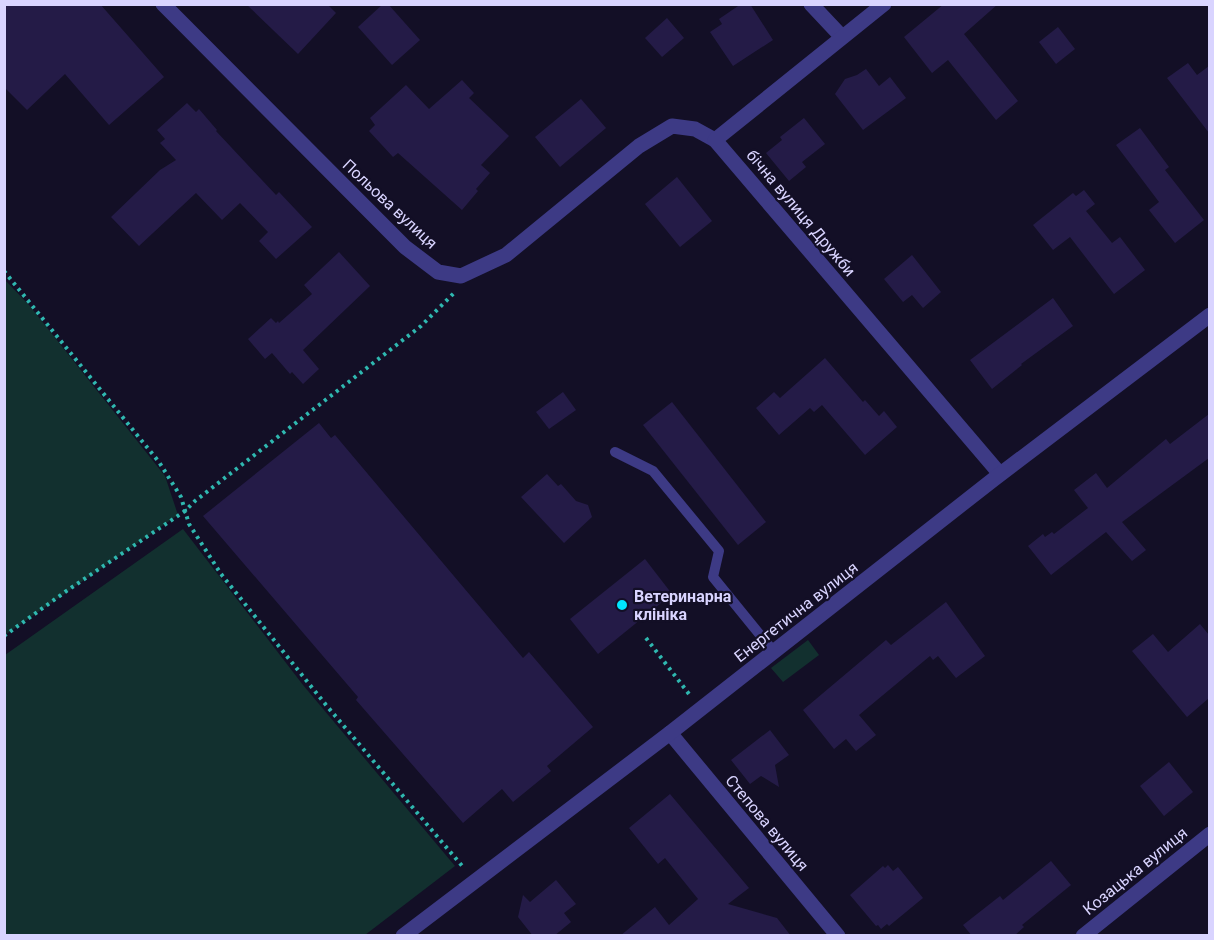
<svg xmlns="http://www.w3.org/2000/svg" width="1214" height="940" font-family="Roboto,sans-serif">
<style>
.green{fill:#12302f}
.building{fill:#241b47}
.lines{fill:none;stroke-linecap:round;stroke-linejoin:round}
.path{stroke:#2fb8b0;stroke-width:4;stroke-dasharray:3 4.5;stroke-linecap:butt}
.service{stroke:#3d3a85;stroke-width:10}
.minor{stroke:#3d3a85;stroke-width:15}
.poi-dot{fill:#00e5ff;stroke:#130f26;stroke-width:2}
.labels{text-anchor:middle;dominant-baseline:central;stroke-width:4.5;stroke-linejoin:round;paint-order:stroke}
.street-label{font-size:16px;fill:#d9d4ff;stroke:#130f26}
.poi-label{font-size:16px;font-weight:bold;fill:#d9d4ff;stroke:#130f26;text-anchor:start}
</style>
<rect width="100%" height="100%" fill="#130f26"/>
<!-- green -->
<g class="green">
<path d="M 5,280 L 29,305 L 165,476 L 178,515 L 5,635 Z"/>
<path d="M 183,529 L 303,685 L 455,866 L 365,935 L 5,935 L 5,655 Z"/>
<path d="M 808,640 L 819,655 L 783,682 L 771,668 Z"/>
</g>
<!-- building -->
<g class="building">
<path d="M 4,4 L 100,4 L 164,77 L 109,125 L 65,74 L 27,110 L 4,87 Z"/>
<path d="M 246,4 L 327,4 L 336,13 L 298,54 Z"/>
<path d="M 383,4 L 388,4 L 420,40 L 392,65 L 358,27 Z"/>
<path d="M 741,4 L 750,4 L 773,40 L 733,66 L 710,32 L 722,24 L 719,19 Z"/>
<path d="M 944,4 L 998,4 L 964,34 L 1018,101 L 996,120 L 948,60 L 932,73 L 904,37 Z"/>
<path d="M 667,18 L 684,38 L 662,57 L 645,38 Z"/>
<path d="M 1058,27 L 1075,49 L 1056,64 L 1039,42 Z"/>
<path d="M 1188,63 L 1197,75 L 1209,66 L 1209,133 L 1167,78 Z"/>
<path d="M 866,69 L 879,86 L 890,77 L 906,98 L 863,130 L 835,94 L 845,79 L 857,75 Z"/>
<path d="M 462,80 L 474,93 L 469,98 L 509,136 L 481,165 L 490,173 L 476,189 L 478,191 L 462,210 L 398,153 L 393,157 L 369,131 L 375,125 L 370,118 L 406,85 L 429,109 Z"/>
<path d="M 581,99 L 606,128 L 560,167 L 535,137 Z"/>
<path d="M 187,103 L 196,112 L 199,109 L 217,130 L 216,131 L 276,195 L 279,192 L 312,227 L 276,259 L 259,241 L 268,232 L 240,203 L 222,220 L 196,193 L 139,246 L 111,217 L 160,170 L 176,160 L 160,143 L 165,139 L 157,130 Z"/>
<path d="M 804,118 L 825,144 L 802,162 L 806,167 L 789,181 L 766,153 L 782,140 L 780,137 Z"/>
<path d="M 1140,128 L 1169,167 L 1165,170 L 1204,220 L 1175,243 L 1149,210 L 1159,202 L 1116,145 Z"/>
<path d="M 677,177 L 712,221 L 680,247 L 645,204 Z"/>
<path d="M 1084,190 L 1095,204 L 1086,211 L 1112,243 L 1120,237 L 1145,270 L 1114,294 L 1070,237 L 1053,250 L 1033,225 L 1073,193 L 1076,196 Z"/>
<path d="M 339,252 L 370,286 L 303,350 L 319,369 L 303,384 L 292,372 L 290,374 L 272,353 L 265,359 L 248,339 L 271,318 L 276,323 L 278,321 L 279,323 L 312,294 L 304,285 Z"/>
<path d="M 912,255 L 941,292 L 923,308 L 912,295 L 903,302 L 884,279 Z"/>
<path d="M 1053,298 L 1073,326 L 1021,364 L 1022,365 L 992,389 L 970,360 Z"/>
<path d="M 825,358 L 863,402 L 865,400 L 879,416 L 884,411 L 897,427 L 865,455 L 822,405 L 814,412 L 810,408 L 779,435 L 756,408 L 774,392 L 780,398 Z"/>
<path d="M 563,392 L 576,410 L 549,429 L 536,412 Z"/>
<path d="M 672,402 L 766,522 L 738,545 L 643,425 Z"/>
<path d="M 1209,414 L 1209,458 L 1122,522 L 1146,550 L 1132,561 L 1106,532 L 1051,575 L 1028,546 L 1043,534 L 1045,537 L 1052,532 L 1054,534 L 1088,508 L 1074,490 L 1096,473 L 1107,488 L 1166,439 L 1170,444 Z"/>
<path d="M 319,423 L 331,438 L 335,435 L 523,658 L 529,652 L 593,727 L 547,766 L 551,771 L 513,802 L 502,789 L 463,823 L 356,700 L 358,697 L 203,516 Z"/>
<path d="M 547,474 L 558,486 L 561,484 L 576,501 L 588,505 L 592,517 L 564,543 L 521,497 Z"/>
<path d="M 645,559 L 672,594 L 598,654 L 570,619 Z"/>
<path d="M 946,602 L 985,656 L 956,678 L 938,656 L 933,660 L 930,656 L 859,715 L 876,735 L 856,751 L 846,739 L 834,749 L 803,710 L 886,640 L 891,645 Z"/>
<path d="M 1200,624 L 1209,635 L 1209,698 L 1187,717 L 1132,651 L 1153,634 L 1168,652 Z"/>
<path d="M 770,730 L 789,755 L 775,765 L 779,787 L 761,776 L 750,784 L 731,760 Z"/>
<path d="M 1169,762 L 1193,792 L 1164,816 L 1140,786 Z"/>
<path d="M 670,794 L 749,888 L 728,904 L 777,918 L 791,936 L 620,936 L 655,907 L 669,925 L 698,899 L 665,858 L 658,864 L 629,828 Z"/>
<path d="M 1051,861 L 1071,885 L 1022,925 L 1024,927 L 1014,936 L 972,936 L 963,925 L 1000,896 L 1003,900 Z"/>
<path d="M 888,865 L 893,871 L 898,867 L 923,898 L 889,926 L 887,924 L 881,929 L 878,925 L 876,926 L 850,895 L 883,866 L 885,868 Z"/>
<path d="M 556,880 L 576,904 L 564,913 L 571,922 L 554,936 L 533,936 L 518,917 L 523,895 L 530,902 Z"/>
</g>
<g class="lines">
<!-- path -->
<g class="path">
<path d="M 4,271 L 159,462 L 181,497 L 189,524 L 221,574 L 326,705 L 463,867"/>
<path d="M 4,636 L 65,592 L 185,511 L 195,501 L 421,326 L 454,293"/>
<path d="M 646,638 L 689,694"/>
</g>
<!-- service -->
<path class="service" d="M 615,452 L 653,471 L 719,551 L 713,577 L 774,652"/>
<!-- minor -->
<g class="minor">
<path d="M 163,4 L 405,247 L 438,272 L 461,276 L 506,255 L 639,146 L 672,126 L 695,129 L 715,140"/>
<path d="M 811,4 L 842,37"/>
<path d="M 884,4 L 715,140 L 1000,474"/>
<path d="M 670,733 L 838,936"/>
<path d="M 403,936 L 670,733 L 994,479 L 1210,315"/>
<path d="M 1083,936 L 1210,834"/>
</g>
</g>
<!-- markers -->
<circle class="poi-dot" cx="622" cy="605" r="6"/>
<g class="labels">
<!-- street labels -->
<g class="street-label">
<text transform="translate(390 204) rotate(43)">Польова вулиця</text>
<text transform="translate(801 213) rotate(50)">бічна вулиця Дружби</text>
<text transform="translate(796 612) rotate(-38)">Енергетична вулиця</text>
<text transform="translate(767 823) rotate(50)">Степова вулиця</text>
<text transform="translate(1135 871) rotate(-39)">Козацька вулиця</text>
</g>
<!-- poi labels -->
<g class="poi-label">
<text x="634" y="596">Ветеринарна<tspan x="634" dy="18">клініка</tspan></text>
</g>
</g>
<!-- border -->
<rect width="1214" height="940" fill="none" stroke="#d9d4ff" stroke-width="12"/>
</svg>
